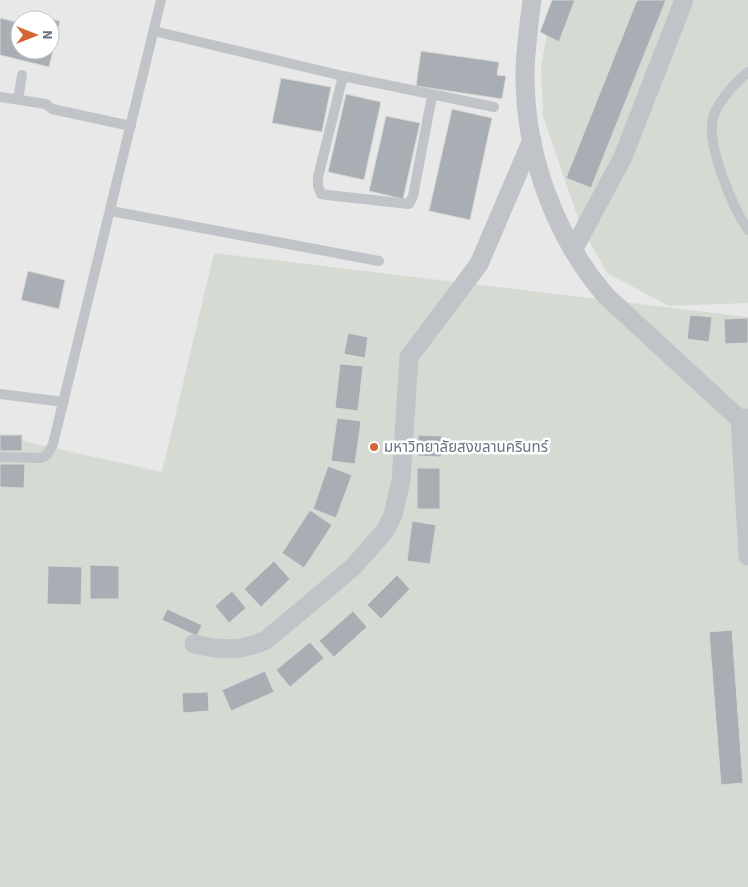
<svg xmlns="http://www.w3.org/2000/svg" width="748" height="887" font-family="'Source Sans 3','Noto Sans Thai',sans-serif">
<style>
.built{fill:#e7e8e7;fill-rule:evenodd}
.green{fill:#d5dbd3}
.building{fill:#a8aeb4;stroke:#d7d8d6}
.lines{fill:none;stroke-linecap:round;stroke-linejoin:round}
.service{stroke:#c0c3c7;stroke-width:10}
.minor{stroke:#c0c3c7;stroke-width:19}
.poi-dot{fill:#d46535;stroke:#fff;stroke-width:2}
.labels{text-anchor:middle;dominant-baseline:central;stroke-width:5;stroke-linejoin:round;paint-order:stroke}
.poi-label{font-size:15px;fill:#687482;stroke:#fff;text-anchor:start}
</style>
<rect width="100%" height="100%" fill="#f6f6f3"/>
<!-- built -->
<path class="built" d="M 0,0 L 748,0 L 748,887 L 0,887 ZM 20,20 L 50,20 L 50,50 L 20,50 Z"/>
<!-- green -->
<g class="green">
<path d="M 554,0 L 748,0 L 748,303 L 669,306 L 607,273 L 580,224 L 543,116 L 541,65 Z"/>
<path d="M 214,253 L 748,317 L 748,887 L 0,887 L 0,436 L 162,472 Z"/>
</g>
<!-- building -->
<g class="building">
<path d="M 552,0 L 575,0 L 559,42 L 540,32 Z"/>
<path d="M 637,0 L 666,0 L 591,188 L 566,178 Z"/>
<path d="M 32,14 L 60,21 L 49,67 L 0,55 L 0,18 L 20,23 L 20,50 L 50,50 L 50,20 L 31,20 Z"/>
<path d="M 421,51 L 499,62 L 497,75 L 506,76 L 502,99 L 416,86 Z"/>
<path d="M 281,78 L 331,87 L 322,132 L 272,123 Z"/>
<path d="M 346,94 L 381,102 L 364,180 L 328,172 Z"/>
<path d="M 452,109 L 492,118 L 470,220 L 429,211 Z"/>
<path d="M 386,116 L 420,123 L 403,199 L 369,191 Z"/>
<path d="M 28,271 L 65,280 L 59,309 L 21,300 Z"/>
<path d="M 690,315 L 712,317 L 709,342 L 687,339 Z"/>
<path d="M 748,318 L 748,343 L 725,344 L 724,319 Z"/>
<path d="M 348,333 L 368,337 L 365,358 L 344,354 Z"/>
<path d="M 340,364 L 363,366 L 358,411 L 335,408 Z"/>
<path d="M 337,418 L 361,421 L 355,464 L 331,461 Z"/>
<rect x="0" y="435" width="22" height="16"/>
<path d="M 418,435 L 442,436 L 441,457 L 418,456 Z"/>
<path d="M 0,464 L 25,464 L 24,488 L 0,487 Z"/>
<path d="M 328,466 L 352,475 L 336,518 L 313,509 Z"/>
<rect x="417" y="468" width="23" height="41"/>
<path d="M 310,510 L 332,525 L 304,568 L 282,553 Z"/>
<path d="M 412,521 L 436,525 L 430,564 L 407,561 Z"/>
<path d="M 274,561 L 290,579 L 261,607 L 244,589 Z"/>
<path d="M 90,565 L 119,566 L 119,599 L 90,599 Z"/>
<path d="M 48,566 L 82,567 L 81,605 L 47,604 Z"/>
<path d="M 397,575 L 410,589 L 381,619 L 367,605 Z"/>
<path d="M 232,591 L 246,608 L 229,623 L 215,606 Z"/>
<path d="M 167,609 L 202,625 L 197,636 L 162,620 Z"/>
<path d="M 353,611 L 367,627 L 334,657 L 319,641 Z"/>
<path d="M 732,630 L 743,783 L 721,785 L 709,632 Z"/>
<path d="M 310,642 L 324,658 L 290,687 L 276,670 Z"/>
<path d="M 265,671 L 274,692 L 231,711 L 222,690 Z"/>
<path d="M 208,692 L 209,711 L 183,713 L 182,693 Z"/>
</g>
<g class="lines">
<!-- service -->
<g class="service">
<path d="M 154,31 L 343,76 L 494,107"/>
<path d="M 748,72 C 735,83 718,101 713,118 C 706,144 733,208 748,230"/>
<path d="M 343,76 L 318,177 L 318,186 L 321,194 L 327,195 L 409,204 L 413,196 L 432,96"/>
<path d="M 0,97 L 46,104 L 52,109 L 131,126"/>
<path d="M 18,99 L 22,75"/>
<path d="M 111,211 L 379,261"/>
<path d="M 0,394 L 64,402"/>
<path d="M 0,457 L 41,458 L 47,455 L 53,444 L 161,0"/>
</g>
<!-- minor -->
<g class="minor">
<path d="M 532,0 C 529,25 525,50 525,76 C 525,154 555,237 606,296 L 748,427"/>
<path d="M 573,250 L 623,157 L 684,0"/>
<path d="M 746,418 L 740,419 L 748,556"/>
<path d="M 194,644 C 220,650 240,652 266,640 L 352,568 L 385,531 L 393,515 L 401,481 L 409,357 L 479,264 L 532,140"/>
</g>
</g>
<!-- markers -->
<circle class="poi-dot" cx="374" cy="447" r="5"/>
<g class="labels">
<!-- poi labels -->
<g class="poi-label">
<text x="384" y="447">มหาวิทยาลัยสงขลานครินทร์</text>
</g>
</g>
<!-- north arrow -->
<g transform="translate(35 35) rotate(90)"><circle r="24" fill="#ffffff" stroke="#c3c7cd"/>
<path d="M0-4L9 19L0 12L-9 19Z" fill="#d46535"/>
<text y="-8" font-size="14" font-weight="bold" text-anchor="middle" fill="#687482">N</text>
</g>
</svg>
